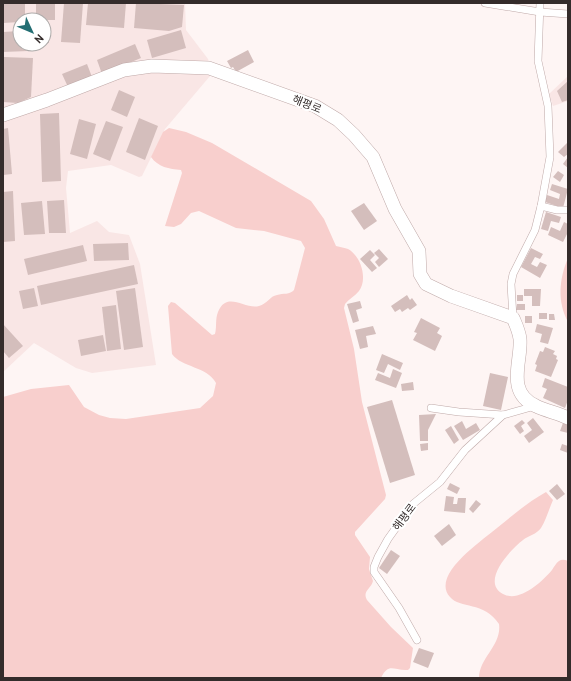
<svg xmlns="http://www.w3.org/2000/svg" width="571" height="681" font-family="'PT Sans','Noto Sans KR',sans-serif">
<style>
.built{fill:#f9e6e5;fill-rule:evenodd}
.green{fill:#f8cfcd}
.building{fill:#d4bebc}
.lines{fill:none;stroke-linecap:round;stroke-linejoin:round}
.lane-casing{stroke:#bfa9a8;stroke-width:8}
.street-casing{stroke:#bfa9a8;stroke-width:14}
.lane{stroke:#fff;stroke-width:7}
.street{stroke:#fff;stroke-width:13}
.labels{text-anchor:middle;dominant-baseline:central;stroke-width:4;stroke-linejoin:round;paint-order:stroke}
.street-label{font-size:11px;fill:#342c2b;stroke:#fff}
</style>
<rect width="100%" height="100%" fill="#fef5f4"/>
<!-- built -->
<g class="built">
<path d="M 3,3 L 185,3 L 186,30 L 208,59 L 209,62 L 151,62 L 3,111 ZM 20,20 L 44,20 L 44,44 L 20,44 Z"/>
<path d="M 136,72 L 210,74 L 210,76 L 165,129 L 142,176 L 139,177 L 111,165 L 68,171 L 66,188 L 70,233 L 97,221 L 109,232 L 129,235 L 140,264 L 156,365 L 92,373 L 76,368 L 34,343 L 3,372 L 3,118 Z"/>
<path d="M 568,76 L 568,101 L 553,106 L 549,94 Z"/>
</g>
<!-- green -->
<g class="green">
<path d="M 169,128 L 186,132 L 212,143 L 311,201 L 324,219 L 336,246 C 340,247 345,248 348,249 C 361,256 368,279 359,291 C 355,296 349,299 345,304 L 344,308 L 354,349 L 362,402 L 386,495 L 385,499 L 355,532 L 355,535 L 370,557 L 369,569 L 373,581 C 371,589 362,591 367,600 L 391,627 L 413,648 L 410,668 L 408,670 C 393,671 389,662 381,678 L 3,678 L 3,397 L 31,389 L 69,385 L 84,407 L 99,415 L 110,418 L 126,419 L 200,408 L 213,396 L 216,383 C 207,366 182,368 172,354 L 168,306 L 171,302 L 175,303 L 212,335 L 215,334 C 217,327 215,319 218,312 C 227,290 245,310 259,306 C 267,304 270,296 277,295 C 283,293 290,295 294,290 L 305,248 L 301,241 L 264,231 L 236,228 L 199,211 L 191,213 L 181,224 L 174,227 L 165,226 L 182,173 L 181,170 C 169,169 158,167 151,157 L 163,132 Z"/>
<path d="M 568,258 L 568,322 C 557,302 559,279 568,258 Z"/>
<path d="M 546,492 L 553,500 C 549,509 546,520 541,528 C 537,534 528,536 523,540 C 511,549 480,582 503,594 C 519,603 542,582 552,570 C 554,567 556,563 559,561 C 562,559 565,560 568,561 L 568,678 L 479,678 C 479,658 502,645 499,624 C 484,601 460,609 450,597 C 430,575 483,540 497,528 C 513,515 528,502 546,492 Z"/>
</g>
<!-- building -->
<g class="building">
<path d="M 3,3 L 25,3 L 25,20 L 20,20 L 20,22 L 3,23 Z"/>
<rect x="36" y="3" width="19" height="17"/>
<path d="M 64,3 L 83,3 L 80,43 L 61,42 Z"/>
<path d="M 88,3 L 126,3 L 124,28 L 86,25 Z"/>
<path d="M 136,3 L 184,5 L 182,27 L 169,31 L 134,28 Z"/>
<path d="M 181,30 L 186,48 L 152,58 L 147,40 Z"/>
<path d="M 20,31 L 20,44 L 28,44 L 28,51 L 3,52 L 3,32 Z"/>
<rect x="44" y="31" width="5" height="12"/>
<path d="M 135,44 L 141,58 L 102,74 L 97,60 Z"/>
<path d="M 248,50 L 254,62 L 236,72 L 233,67 L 231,68 L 227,61 Z"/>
<path d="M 4,57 L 33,58 L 31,97 L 18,103 L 3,102 Z"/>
<path d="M 87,64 L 92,77 L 68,87 L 62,74 Z"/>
<path d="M 568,81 L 568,100 L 562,102 L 557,91 Z"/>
<path d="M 119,90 L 135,97 L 127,117 L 111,110 Z"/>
<path d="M 59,113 L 61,181 L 42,182 L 40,114 Z"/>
<path d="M 139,118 L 158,126 L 145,160 L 126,152 Z"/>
<path d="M 79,119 L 96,124 L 87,159 L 70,154 Z"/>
<path d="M 106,121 L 123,127 L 110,161 L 93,154 Z"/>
<path d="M 8,128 L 12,174 L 3,175 L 3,129 Z"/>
<path d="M 568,142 L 568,154 L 564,157 L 558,152 Z"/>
<path d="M 568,157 L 568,168 L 563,164 Z"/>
<path d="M 558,171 L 564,175 L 560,182 L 553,177 Z"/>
<path d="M 552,184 L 568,189 L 563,208 L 545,202 L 547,195 L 559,199 L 560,194 L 550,190 Z"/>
<path d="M 13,191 L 15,241 L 3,242 L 3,192 Z"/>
<path d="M 64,200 L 66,233 L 49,233 L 47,201 Z"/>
<path d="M 42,201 L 45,234 L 24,235 L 21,203 Z"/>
<path d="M 364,203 L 377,221 L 364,230 L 351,211 Z"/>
<path d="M 546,212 L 561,217 L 559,223 L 551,221 L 548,231 L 541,229 Z"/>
<path d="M 564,222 L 568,224 L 568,232 L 563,242 L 548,235 L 551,227 L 560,231 Z"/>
<path d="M 128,243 L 129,260 L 94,261 L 93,244 Z"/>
<path d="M 83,245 L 87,261 L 28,275 L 24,259 Z"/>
<path d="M 531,248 L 543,254 L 540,259 L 535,257 L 531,264 L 537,267 L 540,262 L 547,265 L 540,278 L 521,267 Z"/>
<path d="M 379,249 L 388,259 L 379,267 L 375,262 L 379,258 L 374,253 Z"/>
<path d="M 370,250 L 375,255 L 370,260 L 377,268 L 372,272 L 360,259 Z"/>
<path d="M 134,265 L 138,284 L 41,305 L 37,286 Z"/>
<path d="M 34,288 L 38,306 L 23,309 L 19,291 Z"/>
<path d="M 135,288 L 143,347 L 124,350 L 116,291 Z"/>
<path d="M 524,289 L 541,289 L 540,306 L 532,306 L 532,296 L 524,296 Z"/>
<path d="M 407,295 L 410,300 L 412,298 L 417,305 L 410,310 L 408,308 L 402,312 L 400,309 L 395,312 L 391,306 Z"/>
<rect x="517" y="295" width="6" height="6"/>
<path d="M 360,301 L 362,308 L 356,310 L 359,321 L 353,323 L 347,304 Z"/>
<path d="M 517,304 L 525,304 L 525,310 L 516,310 Z"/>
<path d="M 116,305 L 121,349 L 107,351 L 102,307 Z"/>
<rect x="539" y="313" width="8" height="6"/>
<path d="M 549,314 L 554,314 L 555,320 L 549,320 Z"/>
<rect x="525" y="316" width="7" height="7"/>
<path d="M 421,318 L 440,328 L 437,333 L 442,336 L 435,351 L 413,340 L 417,333 L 414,332 Z"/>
<path d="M 3,324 L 23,346 L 9,358 L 3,351 Z"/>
<path d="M 537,324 L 553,328 L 548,344 L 540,342 L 542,334 L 535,332 Z"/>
<path d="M 373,326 L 376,334 L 366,336 L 368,347 L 360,349 L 355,330 Z"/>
<path d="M 103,335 L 106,351 L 81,356 L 78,340 Z"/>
<path d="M 545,347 L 555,351 L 553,354 L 557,356 L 556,359 L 558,360 L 551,377 L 535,371 L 537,365 L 535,364 L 540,351 L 543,352 Z"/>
<path d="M 382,354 L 403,363 L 400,370 L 388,364 L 384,373 L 376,370 Z"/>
<path d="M 393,369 L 402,373 L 396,388 L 375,380 L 378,373 L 390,378 Z"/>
<path d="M 490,373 L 508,377 L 501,410 L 483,406 Z"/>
<path d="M 545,378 L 568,387 L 568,400 L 565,408 L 543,398 L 547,389 L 542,387 Z"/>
<path d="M 413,382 L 414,390 L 402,391 L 401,384 Z"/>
<path d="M 392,400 L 415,475 L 390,483 L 367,407 Z"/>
<path d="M 436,414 L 428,430 L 428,441 L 420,441 L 419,415 Z"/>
<path d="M 533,418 L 544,432 L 529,443 L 524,436 L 532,430 L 527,423 Z"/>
<path d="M 522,420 L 525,423 L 521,426 L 524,431 L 520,434 L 514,426 Z"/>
<path d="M 462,421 L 466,429 L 476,423 L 480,430 L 463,440 L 454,426 Z"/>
<path d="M 563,423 L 568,425 L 568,433 L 560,431 Z"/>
<path d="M 451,426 L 459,440 L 454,444 L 445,430 Z"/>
<path d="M 428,443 L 428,450 L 421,451 L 420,444 Z"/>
<path d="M 562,444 L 568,446 L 568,453 L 560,450 Z"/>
<path d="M 450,483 L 460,488 L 457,494 L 447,489 Z"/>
<path d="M 557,484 L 565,494 L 557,500 L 549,491 Z"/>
<path d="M 446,496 L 454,497 L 453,504 L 457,504 L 458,498 L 466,498 L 465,513 L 444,511 Z"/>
<path d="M 476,500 L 481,504 L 473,513 L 469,509 Z"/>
<path d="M 449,524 L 456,535 L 442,546 L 434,536 Z"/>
<path d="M 391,550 L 400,556 L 387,574 L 379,568 Z"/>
<path d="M 419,648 L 434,653 L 428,668 L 413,662 Z"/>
</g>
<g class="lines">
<defs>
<g id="lane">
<path d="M 485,3 L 540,12 L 568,14"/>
<path d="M 540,3 L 538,61 L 548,106 L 550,157 L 541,206"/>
<path d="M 513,318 L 511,284 L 513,274 L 535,230 L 541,206 L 557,210 L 568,210"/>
<path d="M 431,408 L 459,412 L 503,415 L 535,406"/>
<path d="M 417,640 L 399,608 L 374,572 L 374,567 L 378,557 L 388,539 L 413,504 L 440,482 L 465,450 L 503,415"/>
</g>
<path id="street" d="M 3,115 L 47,100 L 124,70 L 152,66 L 209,68 L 315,106 L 338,120 L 354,135 L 373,157 L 395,209 L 419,251 L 420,274 L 426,284 L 451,296 L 513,318 C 516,325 519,331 520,339 C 522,361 505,392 536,406 C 546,411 558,413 568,418"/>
</defs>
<!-- lane casing -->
<use href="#lane" class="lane-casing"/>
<!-- street casing -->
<use href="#street" class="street-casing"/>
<!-- lane -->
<use href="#lane" class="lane"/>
<!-- street -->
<use href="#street" class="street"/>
</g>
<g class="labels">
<!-- street labels -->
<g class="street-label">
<text transform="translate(307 104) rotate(22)">해평로</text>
<text transform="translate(404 517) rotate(-53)">해평로</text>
</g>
</g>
<!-- border -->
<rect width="571" height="681" fill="none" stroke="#342c2b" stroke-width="8"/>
<!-- north arrow -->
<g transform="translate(32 32) rotate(134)"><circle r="19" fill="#ffffff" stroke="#aeabaa"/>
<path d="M0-3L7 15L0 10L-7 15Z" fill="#236e73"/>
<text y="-6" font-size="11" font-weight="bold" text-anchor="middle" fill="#342c2b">N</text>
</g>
</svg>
